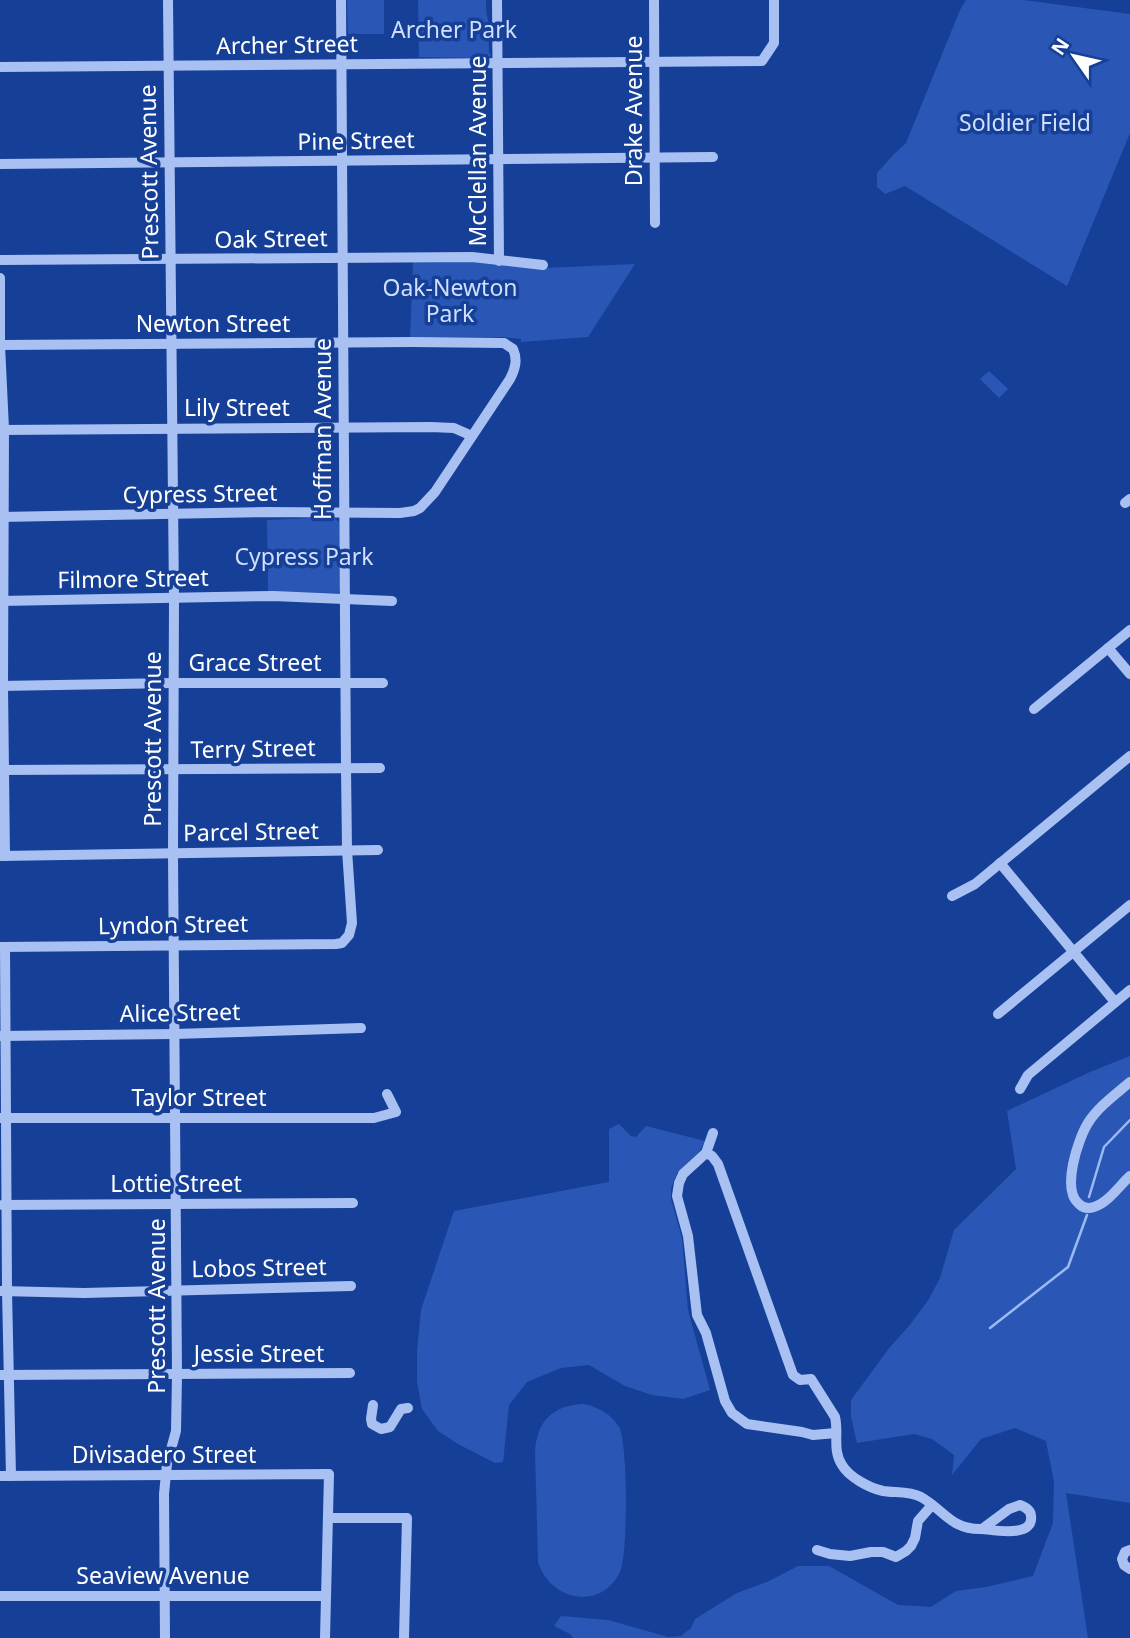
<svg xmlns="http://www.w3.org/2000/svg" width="1130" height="1638" font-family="'Noto Sans',sans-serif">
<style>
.green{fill:#2a57b6}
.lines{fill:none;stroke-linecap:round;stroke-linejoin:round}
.stream{stroke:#9bbaf4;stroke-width:2.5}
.minor{stroke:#a9c1f2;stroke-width:10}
.labels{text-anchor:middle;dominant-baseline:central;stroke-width:7;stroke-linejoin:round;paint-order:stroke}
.park-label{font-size:23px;fill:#d0dffc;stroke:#163f97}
.street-label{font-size:23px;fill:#fff;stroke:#163f97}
</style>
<rect width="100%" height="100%" fill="#163f97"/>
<!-- green -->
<g class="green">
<path d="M 347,0 L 384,0 L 384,34 L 348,34 Z"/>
<path d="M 418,0 L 486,0 L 486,11 L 488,20 L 489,52 L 491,56 L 486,58 L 419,57 Z"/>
<path d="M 966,0 L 1023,0 L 1130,14 L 1130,133 L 1067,286 L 905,186 L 885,194 L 877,187 L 877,173 L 894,154 L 906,143 L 960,10 Z"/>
<path d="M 470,261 L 544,268 L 635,264 L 588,337 L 521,342 L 521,339 L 503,337 L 410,338 L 413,262 Z"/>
<path d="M 989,371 L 1008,389 L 999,398 L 980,379 Z"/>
<path d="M 333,517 L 339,522 L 341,586 L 339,593 L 268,592 L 267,520 Z"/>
<path d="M 1130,1056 L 1130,1503 L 1066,1493 L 1088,1638 L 573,1638 L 570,1634 L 554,1626 L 561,1616 L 608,1620 L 668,1637 L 681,1636 L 691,1628 L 695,1619 L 737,1593 L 767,1582 L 798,1566 L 829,1566 L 898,1605 L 931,1607 L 956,1591 L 986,1587 L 1033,1576 L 1053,1523 L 1054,1482 L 1046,1441 L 1015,1428 L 981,1439 L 952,1475 L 954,1455 L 932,1439 L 914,1434 L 857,1443 L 851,1417 L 851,1400 L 890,1347 L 909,1326 L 929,1299 L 940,1278 L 954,1230 L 1016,1169 L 1007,1111 L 1090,1072 Z"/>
<path d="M 619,1124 L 631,1136 L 636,1137 L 646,1126 L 705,1141 L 699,1152 L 677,1173 L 671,1188 L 671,1199 L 682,1238 L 688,1310 L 710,1390 L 683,1399 L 652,1395 L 625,1386 L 589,1365 L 561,1368 L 527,1382 L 509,1405 L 503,1462 L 495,1463 L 458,1444 L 438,1431 L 422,1409 L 417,1382 L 417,1351 L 421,1310 L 454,1211 L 609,1182 L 609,1129 Z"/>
<path d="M 584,1404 C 598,1407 611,1414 619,1427 C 628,1443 628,1555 620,1572 C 601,1611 550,1601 538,1562 L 535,1451 C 537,1421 553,1405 584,1404 Z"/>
</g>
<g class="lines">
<!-- stream -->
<g class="stream">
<path d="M 1089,1197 L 1104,1147 L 1130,1120"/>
<path d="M 990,1328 L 1068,1267 L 1087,1215"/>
</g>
<!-- minor -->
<g class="minor">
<path d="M 497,0 L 499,261"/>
<path d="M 654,0 L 655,223"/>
<path d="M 0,67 L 762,61 L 774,43 L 774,0"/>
<path d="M 0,164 L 713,157"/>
<path d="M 0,260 L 472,257 L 543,265"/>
<path d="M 0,278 L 0,345 L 4,429 L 3,686 L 5,856"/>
<path d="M 0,345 L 410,342 L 504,343 L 513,349 C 518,360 515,369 510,379 L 435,492 L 420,508 L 414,511 L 400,513 L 266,512 L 0,517"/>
<path d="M 0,430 L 431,427 L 454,428 L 472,436"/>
<path d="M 1125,503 L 1130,499"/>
<path d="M 0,601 L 273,596 L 392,601"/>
<path d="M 1108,648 L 1130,674"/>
<path d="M 0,686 L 173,683 L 383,683"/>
<path d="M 1034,709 L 1130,630"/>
<path d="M 1,770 L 380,768"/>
<path d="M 0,856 L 378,850"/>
<path d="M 1000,863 L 1115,1002"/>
<path d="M 952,896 L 975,884 L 1130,756"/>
<path d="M 0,947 L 336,944 L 342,943 L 349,935 L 352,923 L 347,850 L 346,768 L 341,0"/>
<path d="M 5,947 L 7,1291 L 11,1476"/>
<path d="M 998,1014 L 1130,905"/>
<path d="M 0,1036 L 175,1034 L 361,1028"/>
<path d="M 1130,1082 C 1116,1094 1098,1107 1088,1123 C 1078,1139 1061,1190 1079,1204 C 1083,1208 1088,1209 1094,1207 C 1108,1203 1120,1185 1130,1176"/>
<path d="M 1020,1089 L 1028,1075 L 1130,990"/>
<path d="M 0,1118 L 374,1118 L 396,1112 L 387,1094"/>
<path d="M 713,1133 L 706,1153 L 683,1174 L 679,1183 L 677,1196 L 688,1236 L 697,1315 L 706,1333 L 725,1401 L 732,1413 L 747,1424 L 802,1432 L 813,1435 L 836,1433"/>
<path d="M 706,1153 L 712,1156 L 718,1164 L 793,1375 L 800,1380 L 811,1379 L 835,1417 C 839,1433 832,1450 842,1465 C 849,1477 869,1488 883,1491 C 895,1493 909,1491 921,1497 C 944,1510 951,1530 982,1529 L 1009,1509 L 1020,1505 C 1025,1507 1031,1510 1031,1516 C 1034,1538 994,1530 982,1529"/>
<path d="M 2,1205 L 353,1203"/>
<path d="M 1,1291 L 84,1293 L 351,1286"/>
<path d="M 0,1375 L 350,1373"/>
<path d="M 373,1405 L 371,1419 L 372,1424 L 381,1429 L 390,1427 L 401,1409 L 408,1408"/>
<path d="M 0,1476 L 329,1474 L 325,1638"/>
<path d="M 329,1518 L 407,1518 L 404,1638"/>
<path d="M 817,1550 L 830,1554 L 850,1556 L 871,1552 L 883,1552 L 896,1557 L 906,1551 L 911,1546 L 915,1538 L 918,1521 L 932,1505"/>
<path d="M 1130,1550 L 1125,1552 L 1122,1559 L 1124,1565 L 1130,1569"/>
<path d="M 0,1596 L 326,1596"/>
<path d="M 165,1638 L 164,1494 L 167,1464 L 176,1431 L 177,1375 L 173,854 L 174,599 L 168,0"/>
</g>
</g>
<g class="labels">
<!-- park labels -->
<g class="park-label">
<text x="454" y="29">Archer Park</text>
<text x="1025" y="122">Soldier Field</text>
<text x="450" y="287">Oak-Newton<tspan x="450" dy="26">Park</tspan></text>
<text x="304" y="556">Cypress Park</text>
</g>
<!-- street labels -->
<g class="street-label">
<text transform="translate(287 44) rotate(-1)">Archer Street</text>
<text transform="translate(633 111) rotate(-90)">Drake Avenue</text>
<text transform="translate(356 140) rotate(-1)">Pine Street</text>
<text transform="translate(477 151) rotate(-90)">McClellan Avenue</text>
<text transform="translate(148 172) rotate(-91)">Prescott Avenue</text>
<text transform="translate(271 238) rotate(-1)">Oak Street</text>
<text x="213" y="323">Newton Street</text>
<text x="237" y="407">Lily Street</text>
<text transform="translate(322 429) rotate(-90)">Hoffman Avenue</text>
<text transform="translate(200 493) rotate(-1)">Cypress Street</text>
<text transform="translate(133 578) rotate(-1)">Filmore Street</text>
<text x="255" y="662">Grace Street</text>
<text transform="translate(152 739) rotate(-90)">Prescott Avenue</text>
<text transform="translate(253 748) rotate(-1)">Terry Street</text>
<text transform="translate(251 831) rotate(-1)">Parcel Street</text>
<text transform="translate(173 924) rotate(-1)">Lyndon Street</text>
<text transform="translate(180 1012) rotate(-1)">Alice Street</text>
<text x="199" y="1097">Taylor Street</text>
<text x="176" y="1183">Lottie Street</text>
<text transform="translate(259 1267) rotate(-1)">Lobos Street</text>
<text transform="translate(156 1306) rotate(-90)">Prescott Avenue</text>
<text x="259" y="1353">Jessie Street</text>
<text x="164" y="1454">Divisadero Street</text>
<text x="163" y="1575">Seaview Avenue</text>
</g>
</g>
<!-- north arrow -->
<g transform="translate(1074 56) rotate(304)" stroke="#163f97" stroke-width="5" paint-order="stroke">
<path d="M0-5L12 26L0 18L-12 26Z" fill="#ffffff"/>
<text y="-10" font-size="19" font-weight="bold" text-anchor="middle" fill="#ffffff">N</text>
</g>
</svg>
